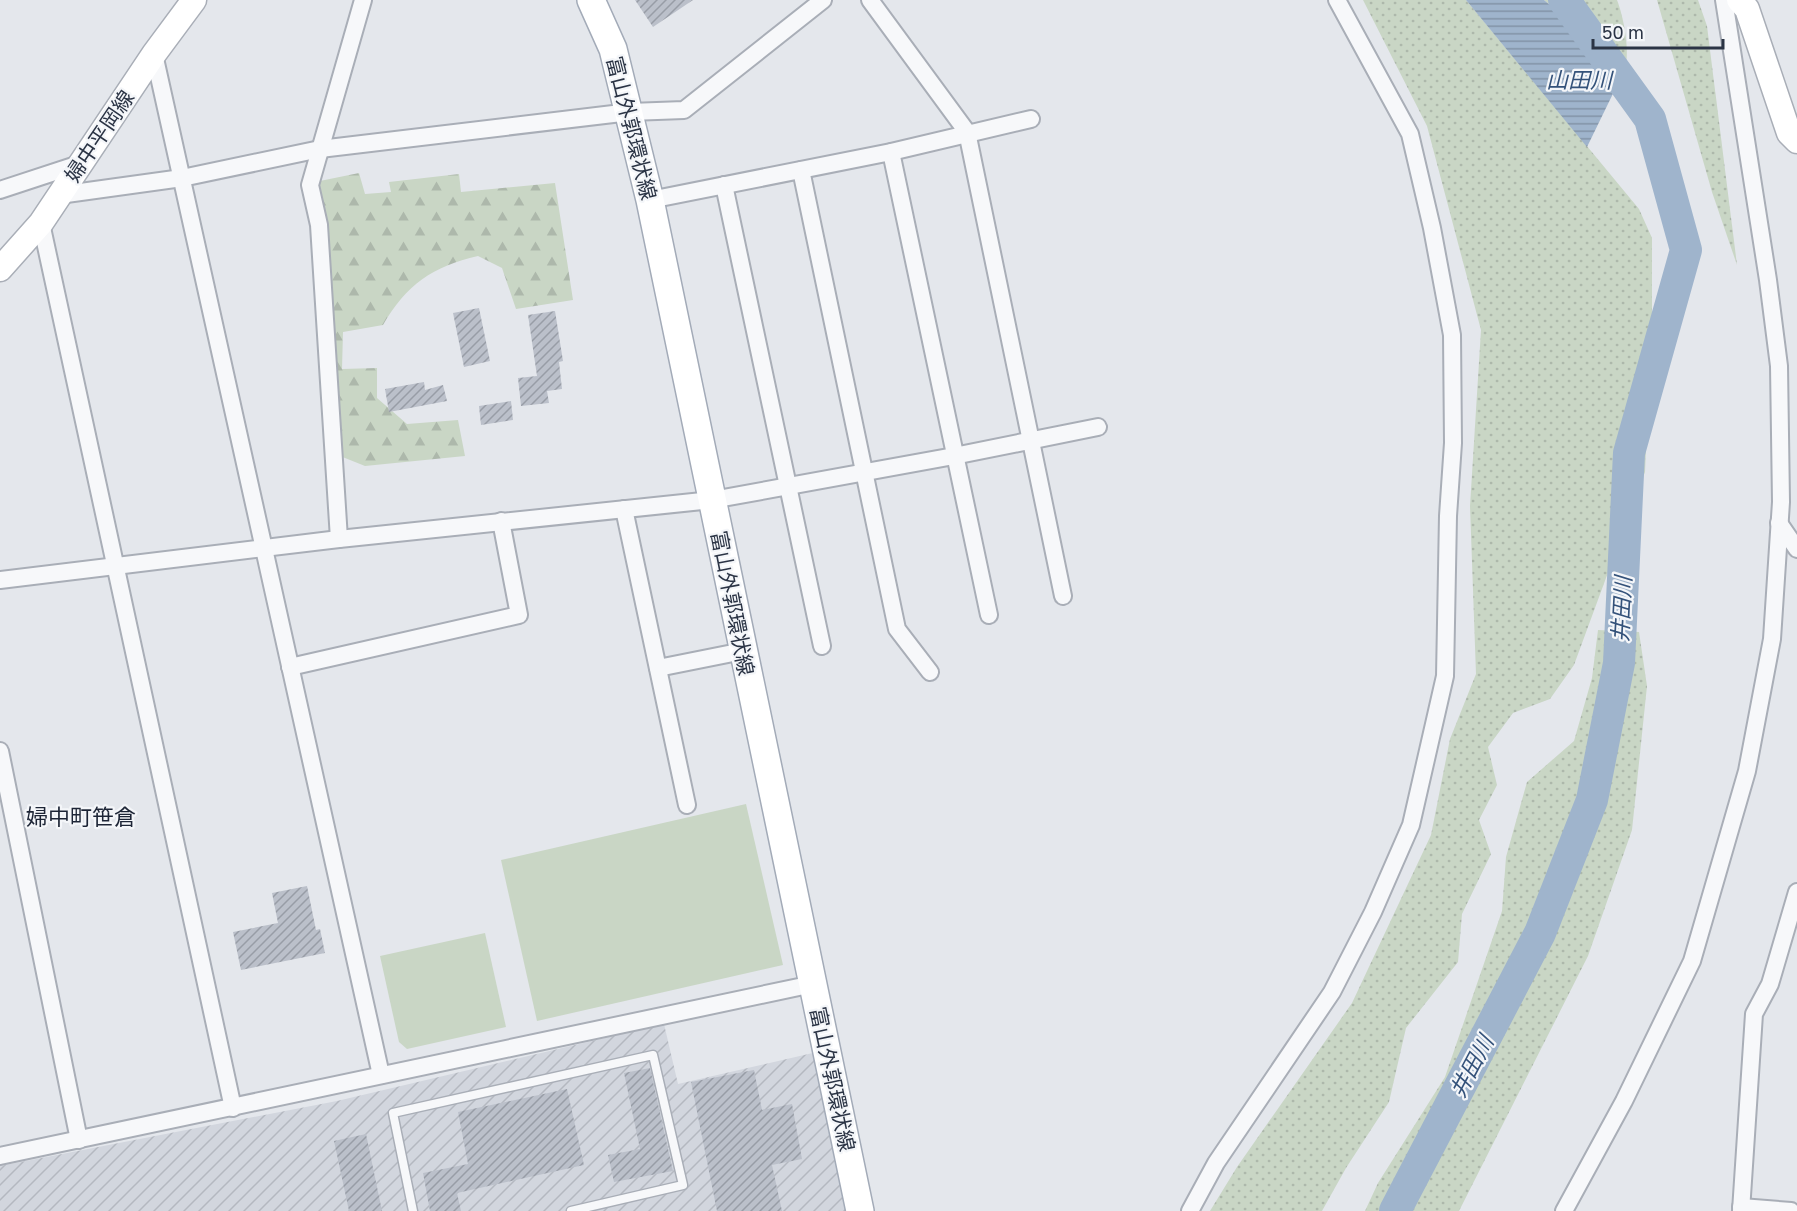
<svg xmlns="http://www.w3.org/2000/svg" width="1797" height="1211" font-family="'Golos Text','Noto Sans JP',sans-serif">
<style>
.industrial{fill:url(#industrial-furrows)}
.grass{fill:url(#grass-dots)}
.forest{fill:url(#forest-firs)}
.pitch{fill:#c9d6c5}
.water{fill:url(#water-rules)}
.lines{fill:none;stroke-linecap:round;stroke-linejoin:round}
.river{stroke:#9fb4cc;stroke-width:32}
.building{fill:url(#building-hatch)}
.lane-casing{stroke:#a9aeb7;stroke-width:11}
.street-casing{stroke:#a9aeb7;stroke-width:20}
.secondary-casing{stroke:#a9aeb7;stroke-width:27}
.primary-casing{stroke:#a3abb8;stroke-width:30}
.lane{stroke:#f7f8fa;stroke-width:8}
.street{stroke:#f7f8fa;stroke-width:16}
.secondary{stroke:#fff;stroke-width:24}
.primary{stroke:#fff;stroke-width:27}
.labels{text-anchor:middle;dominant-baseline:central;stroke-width:4.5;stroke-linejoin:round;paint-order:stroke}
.street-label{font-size:21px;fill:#2b3445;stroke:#f4f6f9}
.water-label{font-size:22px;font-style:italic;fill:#34527a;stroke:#f4f6f9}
.neighbourhood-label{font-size:22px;fill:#1d2536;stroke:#f4f6f9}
</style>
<defs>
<pattern id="industrial-furrows" width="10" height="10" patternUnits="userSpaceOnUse" patternTransform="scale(1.5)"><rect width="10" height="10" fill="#d2d6de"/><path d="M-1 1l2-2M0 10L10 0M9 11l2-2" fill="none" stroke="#b4b8c0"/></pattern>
<pattern id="grass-dots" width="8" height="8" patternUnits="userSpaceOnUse" patternTransform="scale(1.5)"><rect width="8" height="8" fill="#c9d6c5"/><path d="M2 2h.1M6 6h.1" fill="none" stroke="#adb8ab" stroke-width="1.8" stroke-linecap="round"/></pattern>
<pattern id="forest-firs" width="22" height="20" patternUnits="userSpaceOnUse" patternTransform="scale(1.5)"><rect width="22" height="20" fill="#c9d6c5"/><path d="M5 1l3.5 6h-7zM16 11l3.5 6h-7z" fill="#adb8ab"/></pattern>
<pattern id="water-rules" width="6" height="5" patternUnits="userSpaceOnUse" patternTransform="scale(1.5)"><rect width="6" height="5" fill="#9fb4cc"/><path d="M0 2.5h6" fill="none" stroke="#8293a7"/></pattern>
<pattern id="building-hatch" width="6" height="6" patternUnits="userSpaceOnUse" patternTransform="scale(1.5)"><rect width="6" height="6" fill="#bbc0ca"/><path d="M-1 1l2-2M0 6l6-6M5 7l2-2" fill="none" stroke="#989da6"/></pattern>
</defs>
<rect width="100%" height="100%" fill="#e4e7ec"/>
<!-- industrial -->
<path class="industrial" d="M 664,1024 L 678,1084 L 817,1052 L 850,1211 L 0,1211 L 0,1166 L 337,1101 Z"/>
<!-- grass -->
<g class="grass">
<path d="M 1363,0 L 1466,0 L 1639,209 L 1652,238 L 1652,314 L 1645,472 L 1574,665 L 1550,699 L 1513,713 L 1488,747 L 1497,785 L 1479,820 L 1491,854 L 1462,914 L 1458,962 L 1406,1028 L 1389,1102 L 1346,1168 L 1322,1211 L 1210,1211 L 1237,1167 L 1352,1003 L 1431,835 L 1450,739 L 1476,674 L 1470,506 L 1481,330 L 1427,126 Z"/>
<path d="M 1544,0 L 1617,0 C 1624,18 1630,52 1625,69 Z"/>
<path d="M 1657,0 L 1698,0 L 1707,26 L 1737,265 L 1712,192 Z"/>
<path d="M 1598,630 L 1639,632 L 1647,686 L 1632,830 L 1588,956 L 1459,1211 L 1365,1211 L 1378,1183 L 1445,1077 L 1502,911 L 1506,857 L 1527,782 L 1574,741 L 1592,678 Z"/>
</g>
<!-- forest -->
<path class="forest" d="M 359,173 L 365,194 L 391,192 L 389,182 L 459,174 L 461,192 L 555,183 L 573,300 L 516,309 L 502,268 L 478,256 C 433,266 406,285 383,325 L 343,332 L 342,369 L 377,368 L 377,398 L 407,424 L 458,420 L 465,456 L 365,466 L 335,454 L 315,182 Z"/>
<!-- pitch -->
<g class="pitch">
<path d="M 746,804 L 783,965 L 537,1021 L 501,860 Z"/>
<path d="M 485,933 L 506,1027 L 407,1049 L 399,1042 L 380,956 Z"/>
</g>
<!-- water -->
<path class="water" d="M 1466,0 L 1544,0 L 1625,69 L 1587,147 Z"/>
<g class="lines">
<!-- river -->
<path class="river" d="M 1395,1211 L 1540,933 L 1592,800 L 1619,663 L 1629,453 L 1686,250 L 1650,119 L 1564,0"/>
</g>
<!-- building -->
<g class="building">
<path d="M 635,0 L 693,0 L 653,27 Z"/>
<path d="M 479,308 L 490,361 L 464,367 L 453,313 Z"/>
<path d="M 555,311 L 563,361 L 559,362 L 562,389 L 547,391 L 549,403 L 521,406 L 518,378 L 537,376 L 528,315 Z"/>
<path d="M 424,382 L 425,390 L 443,385 L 447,401 L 389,412 L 385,389 Z"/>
<path d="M 511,401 L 513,420 L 481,425 L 479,406 Z"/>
<path d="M 307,886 L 316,930 L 320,929 L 325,953 L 241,970 L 233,932 L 278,923 L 272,893 Z"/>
<path d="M 650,1068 L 673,1171 L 614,1182 L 608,1155 L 640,1149 L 624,1073 Z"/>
<path d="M 754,1070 L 762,1110 L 792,1104 L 802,1159 L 772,1165 L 782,1211 L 717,1211 L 691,1082 Z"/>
<path d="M 567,1089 L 584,1165 L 457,1193 L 461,1211 L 430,1211 L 423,1173 L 468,1164 L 458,1112 Z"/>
<path d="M 366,1134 L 382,1211 L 349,1211 L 334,1141 Z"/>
</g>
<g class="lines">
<defs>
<path id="lane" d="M 413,1211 L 393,1113 L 653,1055 L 683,1185 L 571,1211"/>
<g id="street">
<path d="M 870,0 L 967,132 L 1063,596"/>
<path d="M 154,54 L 381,1075"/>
<path d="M 891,152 L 989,615"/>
<path d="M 801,170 L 897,629 L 930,672"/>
<path d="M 724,185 L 822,646"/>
<path d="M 0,190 L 79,164"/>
<path d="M 59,195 L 182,178 L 320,149 L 630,112 L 684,110 L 823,0"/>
<path d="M 650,200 L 891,152 L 1031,119"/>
<path d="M 41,223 L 233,1108"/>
<path d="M 624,509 L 687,805"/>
<path d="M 1779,523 L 1797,549"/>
<path d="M 339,539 L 319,225 L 310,185 L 363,0"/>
<path d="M 0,580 L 339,539 L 712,500 L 954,456 L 1098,427"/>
<path d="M 290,667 L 519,615 L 501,521"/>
<path d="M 658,668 L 743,651"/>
<path d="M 0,751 L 79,1140"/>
<path d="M 0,1156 L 813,984"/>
<path d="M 1741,1207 L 1791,1211"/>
<path d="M 1190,1211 L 1216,1163 L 1332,992 L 1373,912 L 1411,825 L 1445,676 L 1448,516 L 1453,443 L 1452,335 L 1432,228 L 1410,134 L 1337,0"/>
<path d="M 1564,1211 L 1624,1101 L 1692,961 L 1747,771 L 1772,639 L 1781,502 L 1779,366 L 1768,280 L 1724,0"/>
<path d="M 1741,1211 L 1754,1014 L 1770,984 L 1797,892"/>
</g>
<g id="secondary">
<path d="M 1739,0 L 1747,9 L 1789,133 L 1797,141"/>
<path d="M 0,269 L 41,223 L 154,54 L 194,0"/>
</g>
<path id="primary" d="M 591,0 L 613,49 L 650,200 L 860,1211"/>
</defs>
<!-- lane casing -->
<use href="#lane" class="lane-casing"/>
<!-- street casing -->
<use href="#street" class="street-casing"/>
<!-- secondary casing -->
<use href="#secondary" class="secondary-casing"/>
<!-- primary casing -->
<use href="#primary" class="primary-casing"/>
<!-- lane -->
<use href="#lane" class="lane"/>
<!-- street -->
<use href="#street" class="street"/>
<!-- secondary -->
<use href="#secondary" class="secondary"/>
<!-- primary -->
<use href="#primary" class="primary"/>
</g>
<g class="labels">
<!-- street labels -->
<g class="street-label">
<text transform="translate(632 128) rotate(76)">富山外郭環状線</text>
<text transform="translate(99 136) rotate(-56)">婦中平岡線</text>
<text transform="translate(733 603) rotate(79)">富山外郭環状線</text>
<text transform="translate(833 1079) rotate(78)">富山外郭環状線</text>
</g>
<!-- water labels -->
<g class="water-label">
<text x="1579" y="79">山田川</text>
<text transform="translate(1621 609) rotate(-87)">井田川</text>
<text transform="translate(1471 1066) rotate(-62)">井田川</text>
</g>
<!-- neighbourhood labels -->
<g class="neighbourhood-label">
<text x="81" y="816">婦中町笹倉</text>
</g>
</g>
<!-- scale -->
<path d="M1593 39v9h130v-9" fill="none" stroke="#2b3445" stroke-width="3"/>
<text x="1602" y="39" font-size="18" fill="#2b3445" stroke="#f4f6f9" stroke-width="4.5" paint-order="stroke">50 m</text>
</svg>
